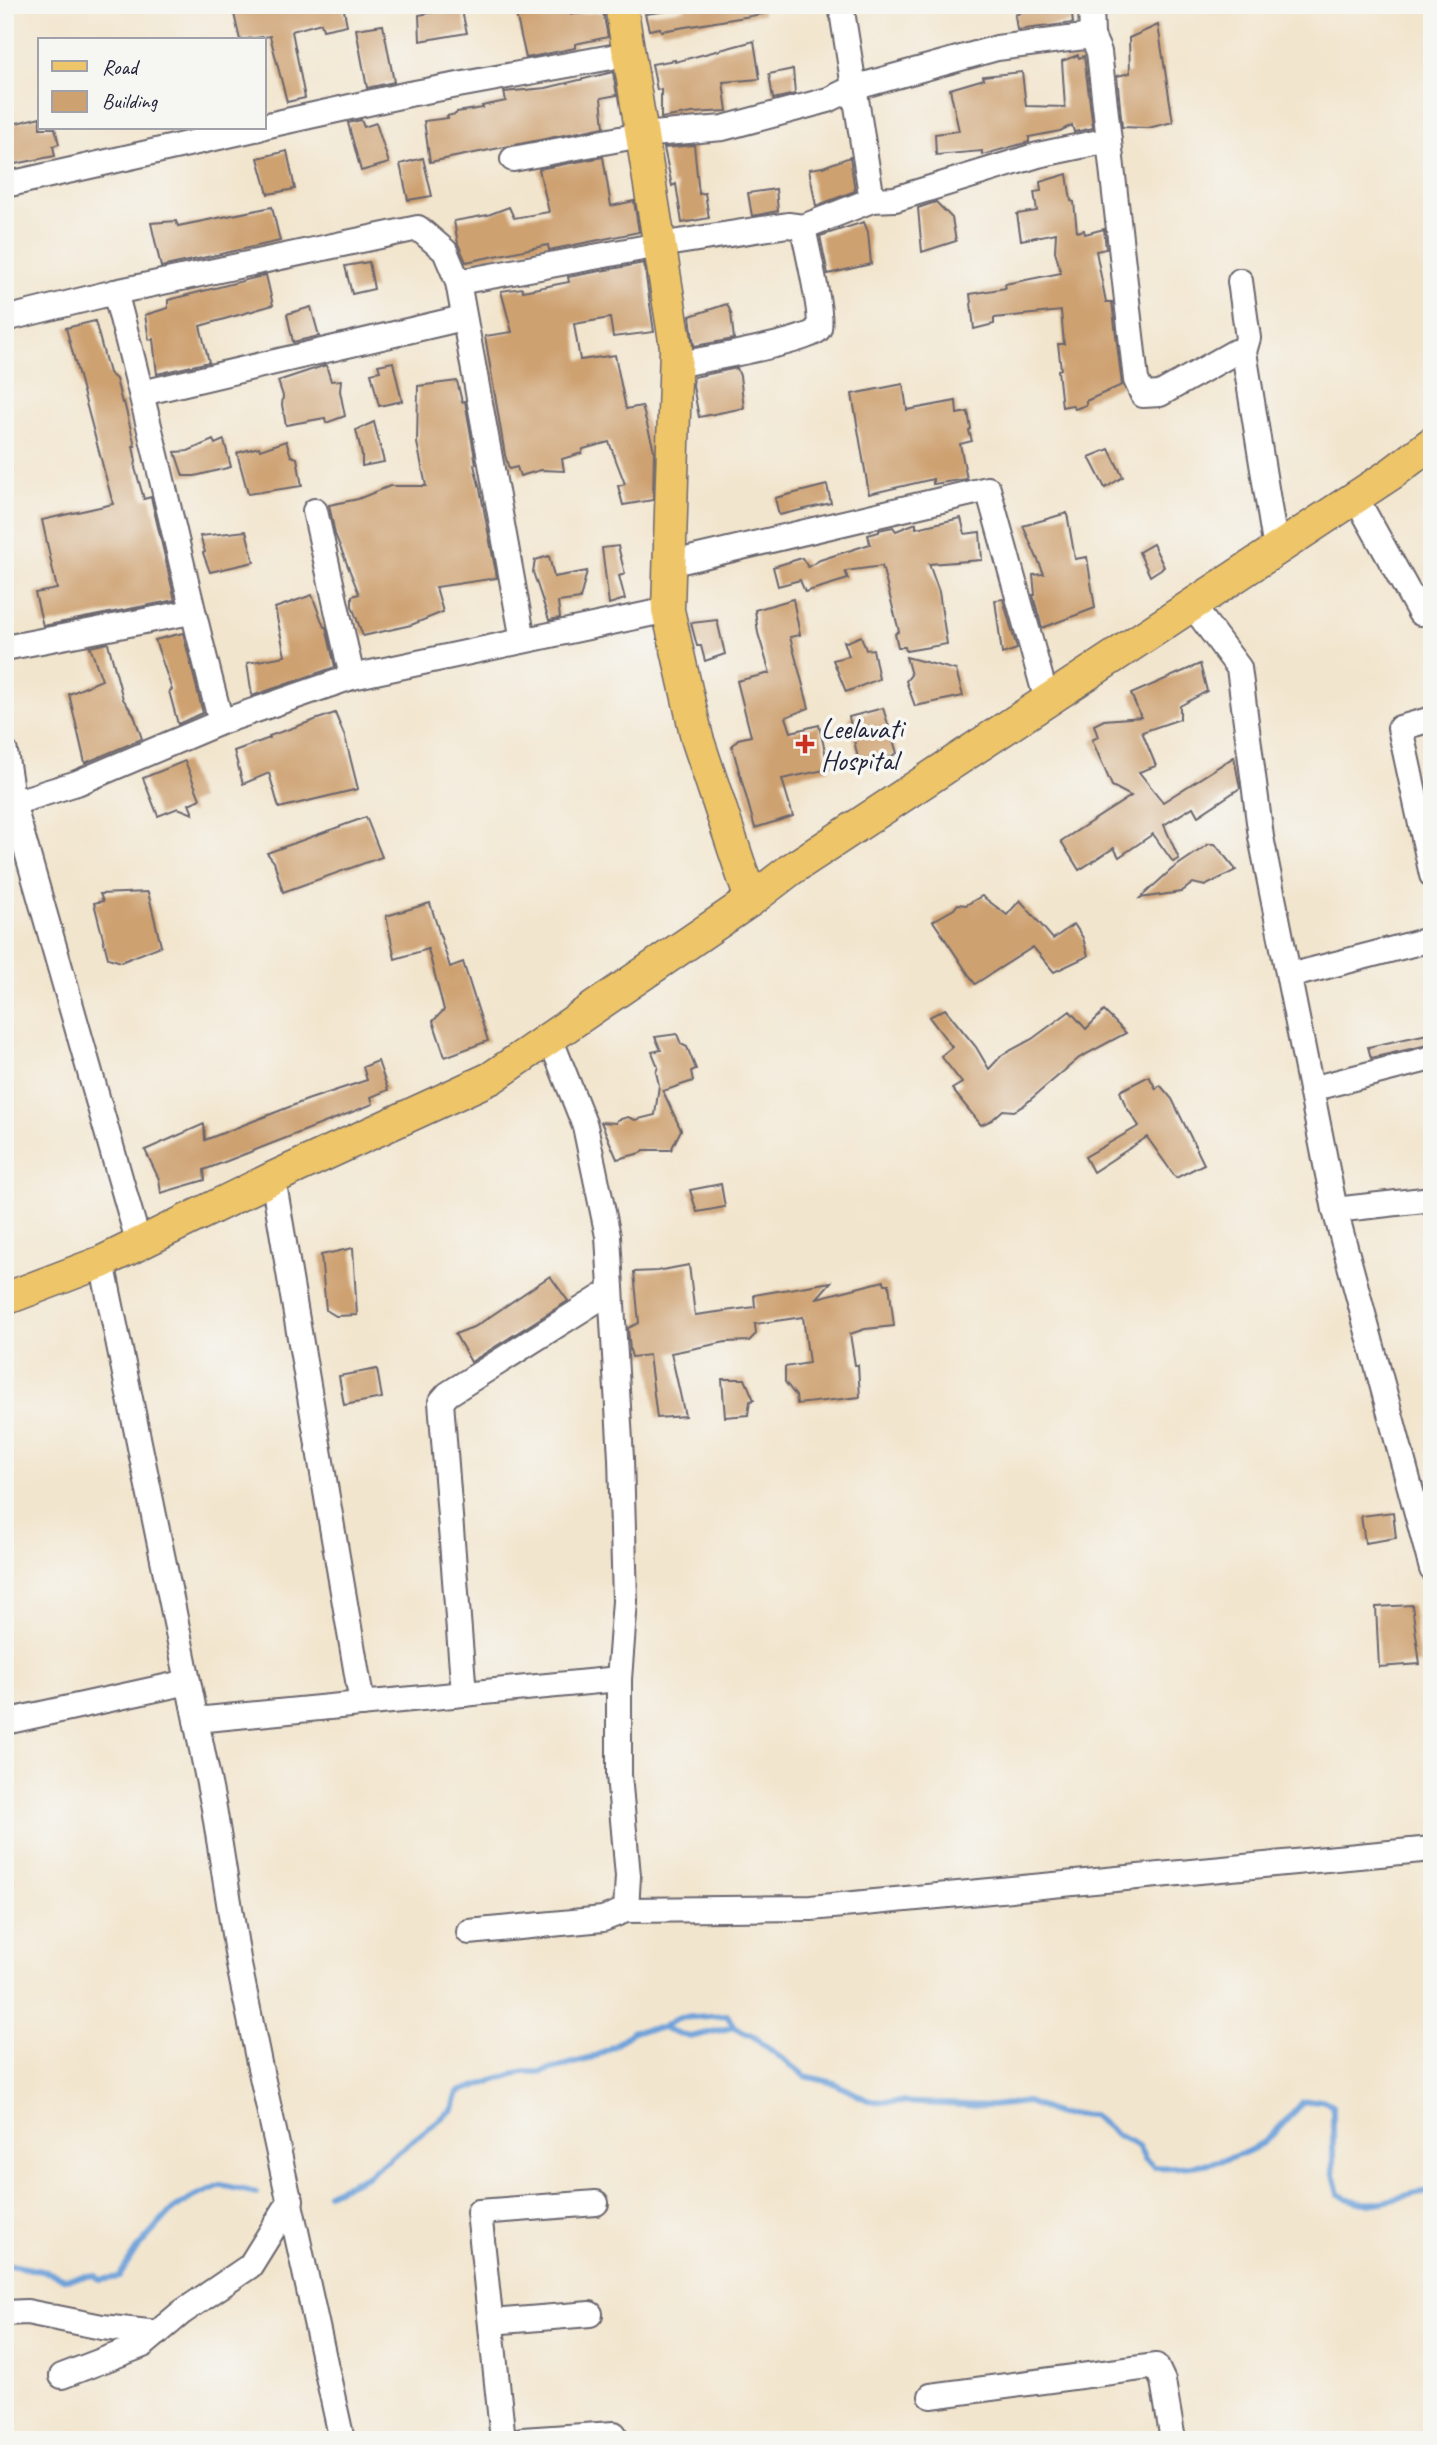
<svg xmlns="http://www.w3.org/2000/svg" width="1437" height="2445" font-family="Caveat,sans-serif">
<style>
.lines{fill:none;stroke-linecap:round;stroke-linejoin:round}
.stream{stroke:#6da1d9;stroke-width:6}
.building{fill:#cea171}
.minor-casing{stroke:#6b666e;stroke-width:28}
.major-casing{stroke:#6b666e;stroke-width:35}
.minor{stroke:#fff;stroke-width:24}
.major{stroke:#eec569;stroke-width:32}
.poi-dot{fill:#c8321e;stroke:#f6f6f2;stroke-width:2.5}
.labels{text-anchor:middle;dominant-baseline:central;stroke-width:7;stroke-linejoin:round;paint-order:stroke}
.poi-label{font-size:28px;fill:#22223b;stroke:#f6f6f2;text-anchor:start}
</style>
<rect width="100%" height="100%" fill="#f6f6f2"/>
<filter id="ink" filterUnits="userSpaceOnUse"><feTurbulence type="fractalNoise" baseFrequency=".0143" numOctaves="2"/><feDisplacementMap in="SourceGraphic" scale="14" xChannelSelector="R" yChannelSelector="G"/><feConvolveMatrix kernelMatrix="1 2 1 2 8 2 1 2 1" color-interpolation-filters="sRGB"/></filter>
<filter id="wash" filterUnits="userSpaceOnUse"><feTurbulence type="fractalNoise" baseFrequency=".00686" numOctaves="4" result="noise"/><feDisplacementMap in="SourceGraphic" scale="28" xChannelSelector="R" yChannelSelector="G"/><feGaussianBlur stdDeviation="1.57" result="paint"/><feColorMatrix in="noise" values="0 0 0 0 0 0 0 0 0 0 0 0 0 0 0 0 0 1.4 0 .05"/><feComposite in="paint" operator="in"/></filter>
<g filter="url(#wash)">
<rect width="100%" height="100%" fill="#f2e5cd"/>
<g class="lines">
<!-- stream -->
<g class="stream">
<path d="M 662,2028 L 690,2037 L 734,2027"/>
<path d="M 328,2193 L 367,2176 L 453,2109 L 458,2092 L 521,2072 L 540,2072 L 592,2058 L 614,2046 L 633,2031 L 662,2028 L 677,2018 L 727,2015 L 734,2027 L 753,2036 L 805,2076 L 834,2083 L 870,2101 L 991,2106 L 1027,2102 L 1058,2114 L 1092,2115 L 1117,2135 L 1138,2146 L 1145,2159 L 1154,2167 C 1187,2169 1236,2162 1264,2142 C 1278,2131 1290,2116 1302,2102 L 1322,2100 L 1333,2105 L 1333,2170 L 1339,2194 C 1377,2216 1394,2193 1432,2191"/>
<path d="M 5,2264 L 47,2272 L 66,2279 L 95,2275 L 100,2280 L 119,2277 L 136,2250 L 170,2212 L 191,2198 L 221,2185 L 256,2193"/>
</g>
</g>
<g id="blocks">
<!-- building -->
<g class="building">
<path d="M 232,5 L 343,5 L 347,25 L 323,30 L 321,23 L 292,31 L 305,98 L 287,102 L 270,36 L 240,40 Z"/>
<path d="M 514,5 L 569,5 L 570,14 L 603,12 L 608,37 L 575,44 L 575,48 L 526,58 Z"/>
<path d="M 684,5 L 762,5 L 763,14 L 661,31 L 660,28 L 649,30 L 645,14 L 685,9 Z"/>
<path d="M 1018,5 L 1071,5 L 1073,23 L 1017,30 L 1015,15 L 1020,13 Z"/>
<path d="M 461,7 L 467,33 L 420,41 L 419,15 Z"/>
<path d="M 383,25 L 394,82 L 367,88 L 356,29 Z"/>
<path d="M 1158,25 L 1173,122 L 1148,128 L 1122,127 L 1117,76 L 1130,73 L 1129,38 Z"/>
<path d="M 754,41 L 760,79 L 723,82 L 727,111 L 692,113 L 661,118 L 661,89 L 657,90 L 652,64 L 675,60 L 675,62 Z"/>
<path d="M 1078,55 L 1079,58 L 1084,56 L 1093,128 L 1074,132 L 1072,125 L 1060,131 L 1029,137 L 1029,142 L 982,155 L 982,151 L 936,155 L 935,134 L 959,131 L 950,89 L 984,79 L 983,76 L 1022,72 L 1026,106 L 1065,107 L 1062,61 Z"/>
<path d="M 793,69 L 795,94 L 773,99 L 769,74 Z"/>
<path d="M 613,72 L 617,95 L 601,98 L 604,127 L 430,162 L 424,121 L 448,118 L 447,116 L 456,114 L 457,112 L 483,108 L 482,106 L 506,101 L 504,92 L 546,88 Z"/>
<path d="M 40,117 L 40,128 L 55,128 L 59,144 L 53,146 L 55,156 L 5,166 L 5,126 Z"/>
<path d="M 361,120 L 364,127 L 376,123 L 389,163 L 361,171 L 348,123 Z"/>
<path d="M 694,145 L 699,194 L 705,193 L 709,218 L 682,223 L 676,184 L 672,186 L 664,148 Z"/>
<path d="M 287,151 L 295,189 L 268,194 L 258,158 Z"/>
<path d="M 603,157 L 611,206 L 634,201 L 639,232 L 549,250 L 548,245 L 466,262 L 458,244 L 454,221 L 488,215 L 509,207 L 514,218 L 549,212 L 539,169 Z"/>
<path d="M 850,157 L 855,191 L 816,206 L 809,169 L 823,167 Z"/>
<path d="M 423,158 L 432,196 L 408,200 L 400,164 Z"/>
<path d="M 1067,174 L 1071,201 L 1074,202 L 1077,232 L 1084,230 L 1085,234 L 1104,229 L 1106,249 L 1096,251 L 1106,302 L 1112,302 L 1122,385 L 1086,401 L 1086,405 L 1075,409 L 1072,405 L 1062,407 L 1058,370 L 1061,369 L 1058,344 L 1064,344 L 1061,311 L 994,318 L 994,324 L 974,329 L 970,294 L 1006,288 L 1005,284 L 1061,273 L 1055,251 L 1056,233 L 1021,240 L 1017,214 L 1037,211 L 1034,192 L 1041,191 L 1040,182 Z"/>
<path d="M 776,189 L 778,211 L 752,216 L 748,193 Z"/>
<path d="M 936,202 L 952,218 L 956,241 L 922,252 L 918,208 Z"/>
<path d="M 272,207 L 280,241 L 161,267 L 151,223 L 176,221 L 178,226 Z"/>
<path d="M 864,222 L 868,232 L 871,264 L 828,274 L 820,236 Z"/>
<path d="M 369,262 L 374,289 L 352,294 L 345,266 Z"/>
<path d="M 644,263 L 654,332 L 613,337 L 610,318 L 574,324 L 580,360 L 615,355 L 626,409 L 642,406 L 654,450 L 653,500 L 623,505 L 618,486 L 625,484 L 609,442 L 583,449 L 582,453 L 562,459 L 564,471 L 541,470 L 520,476 L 517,467 L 509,469 L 505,455 L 485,336 L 512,332 L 501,291 L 522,288 L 523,291 L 569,282 L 568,277 Z"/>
<path d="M 266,275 L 273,305 L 200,326 L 209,362 L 157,374 L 153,339 L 149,340 L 145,315 L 168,308 L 168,300 Z"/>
<path d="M 727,304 L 731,313 L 734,339 L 694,346 L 690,316 Z"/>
<path d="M 311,307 L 319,336 L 293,342 L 287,314 Z"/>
<path d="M 95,321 L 109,373 L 116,379 L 122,403 L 124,402 L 135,446 L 133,446 L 136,461 L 135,468 L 144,499 L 151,497 L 175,600 L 43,626 L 35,593 L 57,589 L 42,520 L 113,504 L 66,328 Z"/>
<path d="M 393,362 L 402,401 L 379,406 L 371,373 L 380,371 L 378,365 Z"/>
<path d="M 326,365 L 331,381 L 341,380 L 340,391 L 345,416 L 326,423 L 325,418 L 286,425 L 282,405 L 283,396 L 278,381 Z"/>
<path d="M 737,368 L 740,376 L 744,408 L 699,417 L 693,386 L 694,377 Z"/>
<path d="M 457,381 L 462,402 L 465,401 L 476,464 L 474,465 L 480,489 L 497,578 L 436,587 L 443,612 L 411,625 L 363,636 L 352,606 L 352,596 L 359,594 L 335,534 L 329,505 L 358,499 L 390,486 L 426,486 L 417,443 L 418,386 Z"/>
<path d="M 903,384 L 907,410 L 956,401 L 957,414 L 968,412 L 971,429 L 969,431 L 972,441 L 960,444 L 967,479 L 933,484 L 933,479 L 869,494 L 852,394 Z"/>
<path d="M 374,422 L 384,462 L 362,466 L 362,455 L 356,430 Z"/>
<path d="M 213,440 L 215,444 L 224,440 L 231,467 L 195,476 L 183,476 L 175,452 L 188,451 Z"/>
<path d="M 286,441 L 291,456 L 297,458 L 302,486 L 248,494 L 237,453 L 259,447 L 260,450 Z"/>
<path d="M 1109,449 L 1123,477 L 1105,488 L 1089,457 Z"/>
<path d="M 827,485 L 831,503 L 779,515 L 775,498 Z"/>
<path d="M 1067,513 L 1075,559 L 1087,557 L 1095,608 L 1042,628 L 1033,595 L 1035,595 L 1033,575 L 1044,574 L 1023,526 Z"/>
<path d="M 961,518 L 965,534 L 980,532 L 982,560 L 929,564 L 939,592 L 947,644 L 906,651 L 905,647 L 898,647 L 895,634 L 899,631 L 882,566 L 845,571 L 848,579 L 805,592 L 800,580 L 778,586 L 773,567 L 802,558 L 808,567 L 820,560 L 870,544 L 868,535 L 879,532 L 879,530 L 893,527 L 896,531 L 916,523 L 916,528 Z"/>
<path d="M 246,531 L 254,562 L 210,572 L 203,553 L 205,552 L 200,536 Z"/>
<path d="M 1153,544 L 1164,567 L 1150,576 L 1139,552 Z"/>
<path d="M 618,546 L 625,574 L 619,576 L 625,599 L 609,604 L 602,548 Z"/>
<path d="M 549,556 L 554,577 L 587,571 L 580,599 L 558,602 L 560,618 L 549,620 L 533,572 L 535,560 Z"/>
<path d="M 312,595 L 324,627 L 326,627 L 335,667 L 252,696 L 247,663 L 285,656 L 275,608 Z"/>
<path d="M 793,599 L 800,635 L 790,637 L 809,708 L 786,717 L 791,732 L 819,725 L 829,769 L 782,779 L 793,816 L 755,828 L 732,746 L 738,739 L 751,736 L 737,681 L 770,673 L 758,633 L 755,610 Z"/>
<path d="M 1003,599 L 1017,649 L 1002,654 L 995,600 Z"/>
<path d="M 717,620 L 725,654 L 705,661 L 701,646 L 697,646 L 691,623 Z"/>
<path d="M 183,633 L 203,713 L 178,724 L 169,691 L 172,690 L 155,640 Z"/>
<path d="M 861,636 L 866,650 L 873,649 L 879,679 L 846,692 L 833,660 L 849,656 L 844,641 L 847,642 Z"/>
<path d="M 108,643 L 123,699 L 134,715 L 142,739 L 85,763 L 69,694 L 102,680 L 90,647 Z"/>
<path d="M 906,657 L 956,670 L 963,696 L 915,706 L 906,681 L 911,675 Z"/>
<path d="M 1200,664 L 1207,691 L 1180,706 L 1180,719 L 1142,732 L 1156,766 L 1139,772 L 1163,802 L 1234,757 L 1240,788 L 1198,816 L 1193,807 L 1164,825 L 1179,859 L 1173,862 L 1153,834 L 1119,857 L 1114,848 L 1079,870 L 1061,841 L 1131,796 L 1112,786 L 1092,740 L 1098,737 L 1094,725 L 1104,720 L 1141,717 L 1131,694 Z"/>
<path d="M 883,708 L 897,753 L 880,763 L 860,768 L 849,717 Z"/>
<path d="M 335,713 L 345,737 L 358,789 L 279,808 L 269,773 L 243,784 L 234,751 L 270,738 L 269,736 Z"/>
<path d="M 185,761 L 200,799 L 189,804 L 193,814 L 178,808 L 158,816 L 143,778 Z"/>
<path d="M 366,817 L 382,857 L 283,892 L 274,862 L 267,853 Z"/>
<path d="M 1209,844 L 1215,844 L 1236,870 L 1205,886 L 1193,883 L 1181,892 L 1140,898 L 1172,869 Z"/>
<path d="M 148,892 L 161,946 L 121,962 L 108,958 L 94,903 L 103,901 L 100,894 Z"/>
<path d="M 982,896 L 1007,915 L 1020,900 L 1053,939 L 1074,924 L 1083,938 L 1088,956 L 1054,972 L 1033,947 L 975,984 L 933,921 L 954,909 L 958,904 L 966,905 Z"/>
<path d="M 430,903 L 450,967 L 463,962 L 488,1041 L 445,1057 L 433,1021 L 444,1010 L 428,949 L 395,959 L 386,916 Z"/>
<path d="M 945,1009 L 976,1047 L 989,1069 L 1002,1055 L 1032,1039 L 1070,1011 L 1086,1029 L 1104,1011 L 1126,1033 L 1079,1058 L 1023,1106 L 1014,1111 L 1003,1110 L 992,1120 L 981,1125 L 952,1089 L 962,1083 L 941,1056 L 952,1047 L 929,1017 Z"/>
<path d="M 1432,1033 L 1432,1044 L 1371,1058 L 1368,1047 Z"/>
<path d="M 677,1034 L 681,1044 L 687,1047 L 696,1069 L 691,1071 L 693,1081 L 663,1091 L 681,1130 L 671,1150 L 644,1150 L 641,1153 L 617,1159 L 601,1122 L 616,1123 L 617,1120 L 628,1117 L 635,1120 L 655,1115 L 659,1085 L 656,1072 L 658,1067 L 652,1052 L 661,1050 L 655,1037 Z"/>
<path d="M 378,1061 L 388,1090 L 371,1097 L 373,1104 L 204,1170 L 205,1180 L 161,1193 L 159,1179 L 145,1150 L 204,1124 L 205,1140 L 307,1100 L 367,1080 L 363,1067 Z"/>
<path d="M 1149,1076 L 1156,1089 L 1160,1085 L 1172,1099 L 1204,1164 L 1176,1178 L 1147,1137 L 1093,1172 L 1085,1157 L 1139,1126 L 1125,1105 L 1120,1091 Z"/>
<path d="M 721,1184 L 725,1207 L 697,1212 L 690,1190 Z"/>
<path d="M 353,1248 L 357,1315 L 336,1316 L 326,1310 L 321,1255 Z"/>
<path d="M 689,1265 L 695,1315 L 755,1307 L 754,1295 L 831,1282 L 817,1298 L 884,1281 L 885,1284 L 889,1284 L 894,1326 L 865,1329 L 850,1334 L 855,1365 L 858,1365 L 860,1397 L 797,1404 L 796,1396 L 785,1382 L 785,1367 L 809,1363 L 803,1317 L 755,1324 L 756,1334 L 749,1341 L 726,1342 L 671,1353 L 685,1416 L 657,1418 L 649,1355 L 632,1357 L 630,1350 L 628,1328 L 639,1323 L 634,1272 L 657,1271 Z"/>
<path d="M 550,1276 L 568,1301 L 471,1362 L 455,1334 L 476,1326 Z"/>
<path d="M 377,1369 L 382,1398 L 344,1405 L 339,1376 Z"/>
<path d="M 722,1379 L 745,1379 L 754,1400 L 750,1401 L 748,1415 L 725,1417 Z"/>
<path d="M 1393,1512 L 1396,1538 L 1365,1543 L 1361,1516 Z"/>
<path d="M 1412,1605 L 1420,1664 L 1379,1667 L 1376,1607 Z"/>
</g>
</g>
</g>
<g filter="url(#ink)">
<use href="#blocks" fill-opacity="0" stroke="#6b666e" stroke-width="2"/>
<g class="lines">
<defs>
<g id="minor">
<path d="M 841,5 L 872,200"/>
<path d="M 1091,5 L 1092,36 L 1099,52 L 1136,380 L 1143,395 L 1160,394 L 1235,352 L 1244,352"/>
<path d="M 264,126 L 409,94 L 628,54 L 629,55"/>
<path d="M 513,159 L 641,135 L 723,128 L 828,100 L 853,88 L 997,48 L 1092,36"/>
<path d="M 5,185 L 259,128"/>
<path d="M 1240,281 L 1248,338 L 1244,352 L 1276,550"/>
<path d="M 458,282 L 659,245 L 788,225 L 803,227 L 872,200 L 895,199 L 1038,155 L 1109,140"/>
<path d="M 5,319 L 115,292"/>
<path d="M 675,365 C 694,361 816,341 819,328 C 823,313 806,245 803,227"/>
<path d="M 142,393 L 463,318"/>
<path d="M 1356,498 L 1420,613 L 1432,610"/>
<path d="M 315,511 L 352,677"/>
<path d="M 669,564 L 988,489 L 1047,701"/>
<path d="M 1192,605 L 1239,668 L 1261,837 L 1335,1210 L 1432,1569"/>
<path d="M 5,648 L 191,612"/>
<path d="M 1432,719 L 1400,728 L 1432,875"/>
<path d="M 221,722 C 183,579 154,435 115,292 L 418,228 L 445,251 L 458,282 L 523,640"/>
<path d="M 5,752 L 13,803 L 139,1244"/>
<path d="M 13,803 L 77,783 L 221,722 L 352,677 L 668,610"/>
<path d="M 1289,976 L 1432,939"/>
<path d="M 1311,1089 L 1432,1058"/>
<path d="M 273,1178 L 362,1704"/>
<path d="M 1335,1210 L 1432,1199"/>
<path d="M 102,1262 L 214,1808 L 239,1965 L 259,2063 L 342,2440"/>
<path d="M 464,1694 L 441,1402 L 448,1394 L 611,1291"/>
<path d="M 196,1720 L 619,1679"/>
<path d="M 5,1722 L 188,1682"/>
<path d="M 626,1910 L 811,1908 L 1432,1849"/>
<path d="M 469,1932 L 603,1919 L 626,1910 L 628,1876 L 619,1775 L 619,1679 L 625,1601 L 621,1458 L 608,1236 L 585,1126 L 550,1038"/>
<path d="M 5,2313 L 27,2312 L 102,2327 L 158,2333"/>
<path d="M 491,2322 L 590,2314"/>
<path d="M 62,2376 L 143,2345 L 181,2313 L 250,2266 L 291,2200"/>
<path d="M 931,2396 L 1156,2366 L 1163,2381 L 1173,2440"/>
<path d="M 503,2440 L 479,2212 L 596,2203"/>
<path d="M 522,2440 L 614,2434"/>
</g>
<g id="major">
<path d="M 621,5 L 676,347 L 668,610 L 697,738 L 751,900"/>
<path d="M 5,1299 L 102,1262 L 273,1178 L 491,1078 L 751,900 L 790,870 L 1391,474 L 1432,443"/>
</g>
</defs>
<!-- minor casing -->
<use href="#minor" class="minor-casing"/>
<!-- major casing -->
<use href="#major" class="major-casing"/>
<!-- minor -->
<use href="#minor" class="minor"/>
<!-- major -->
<use href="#major" class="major"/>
</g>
</g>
<!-- markers -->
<path class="poi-dot" d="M801.5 733.5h7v7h7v7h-7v7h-7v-7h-7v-7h7z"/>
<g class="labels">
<!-- poi labels -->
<g class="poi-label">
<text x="821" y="728">Leelavati<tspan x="821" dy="32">Hospital</tspan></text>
</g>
</g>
<!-- margin -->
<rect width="1437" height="2445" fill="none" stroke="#f6f6f2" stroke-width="28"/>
<!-- legend -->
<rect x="38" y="38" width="228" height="91" fill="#f6f6f2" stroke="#a1a1a9" stroke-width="2"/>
<rect x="52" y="61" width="35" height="10" fill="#eec569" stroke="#a1a1a9" stroke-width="2"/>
<text x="102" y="74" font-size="21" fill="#22223b">Road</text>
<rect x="52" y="91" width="35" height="21" fill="#cea171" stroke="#a1a1a9" stroke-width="2"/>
<text x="102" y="108" font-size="21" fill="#22223b">Building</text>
</svg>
